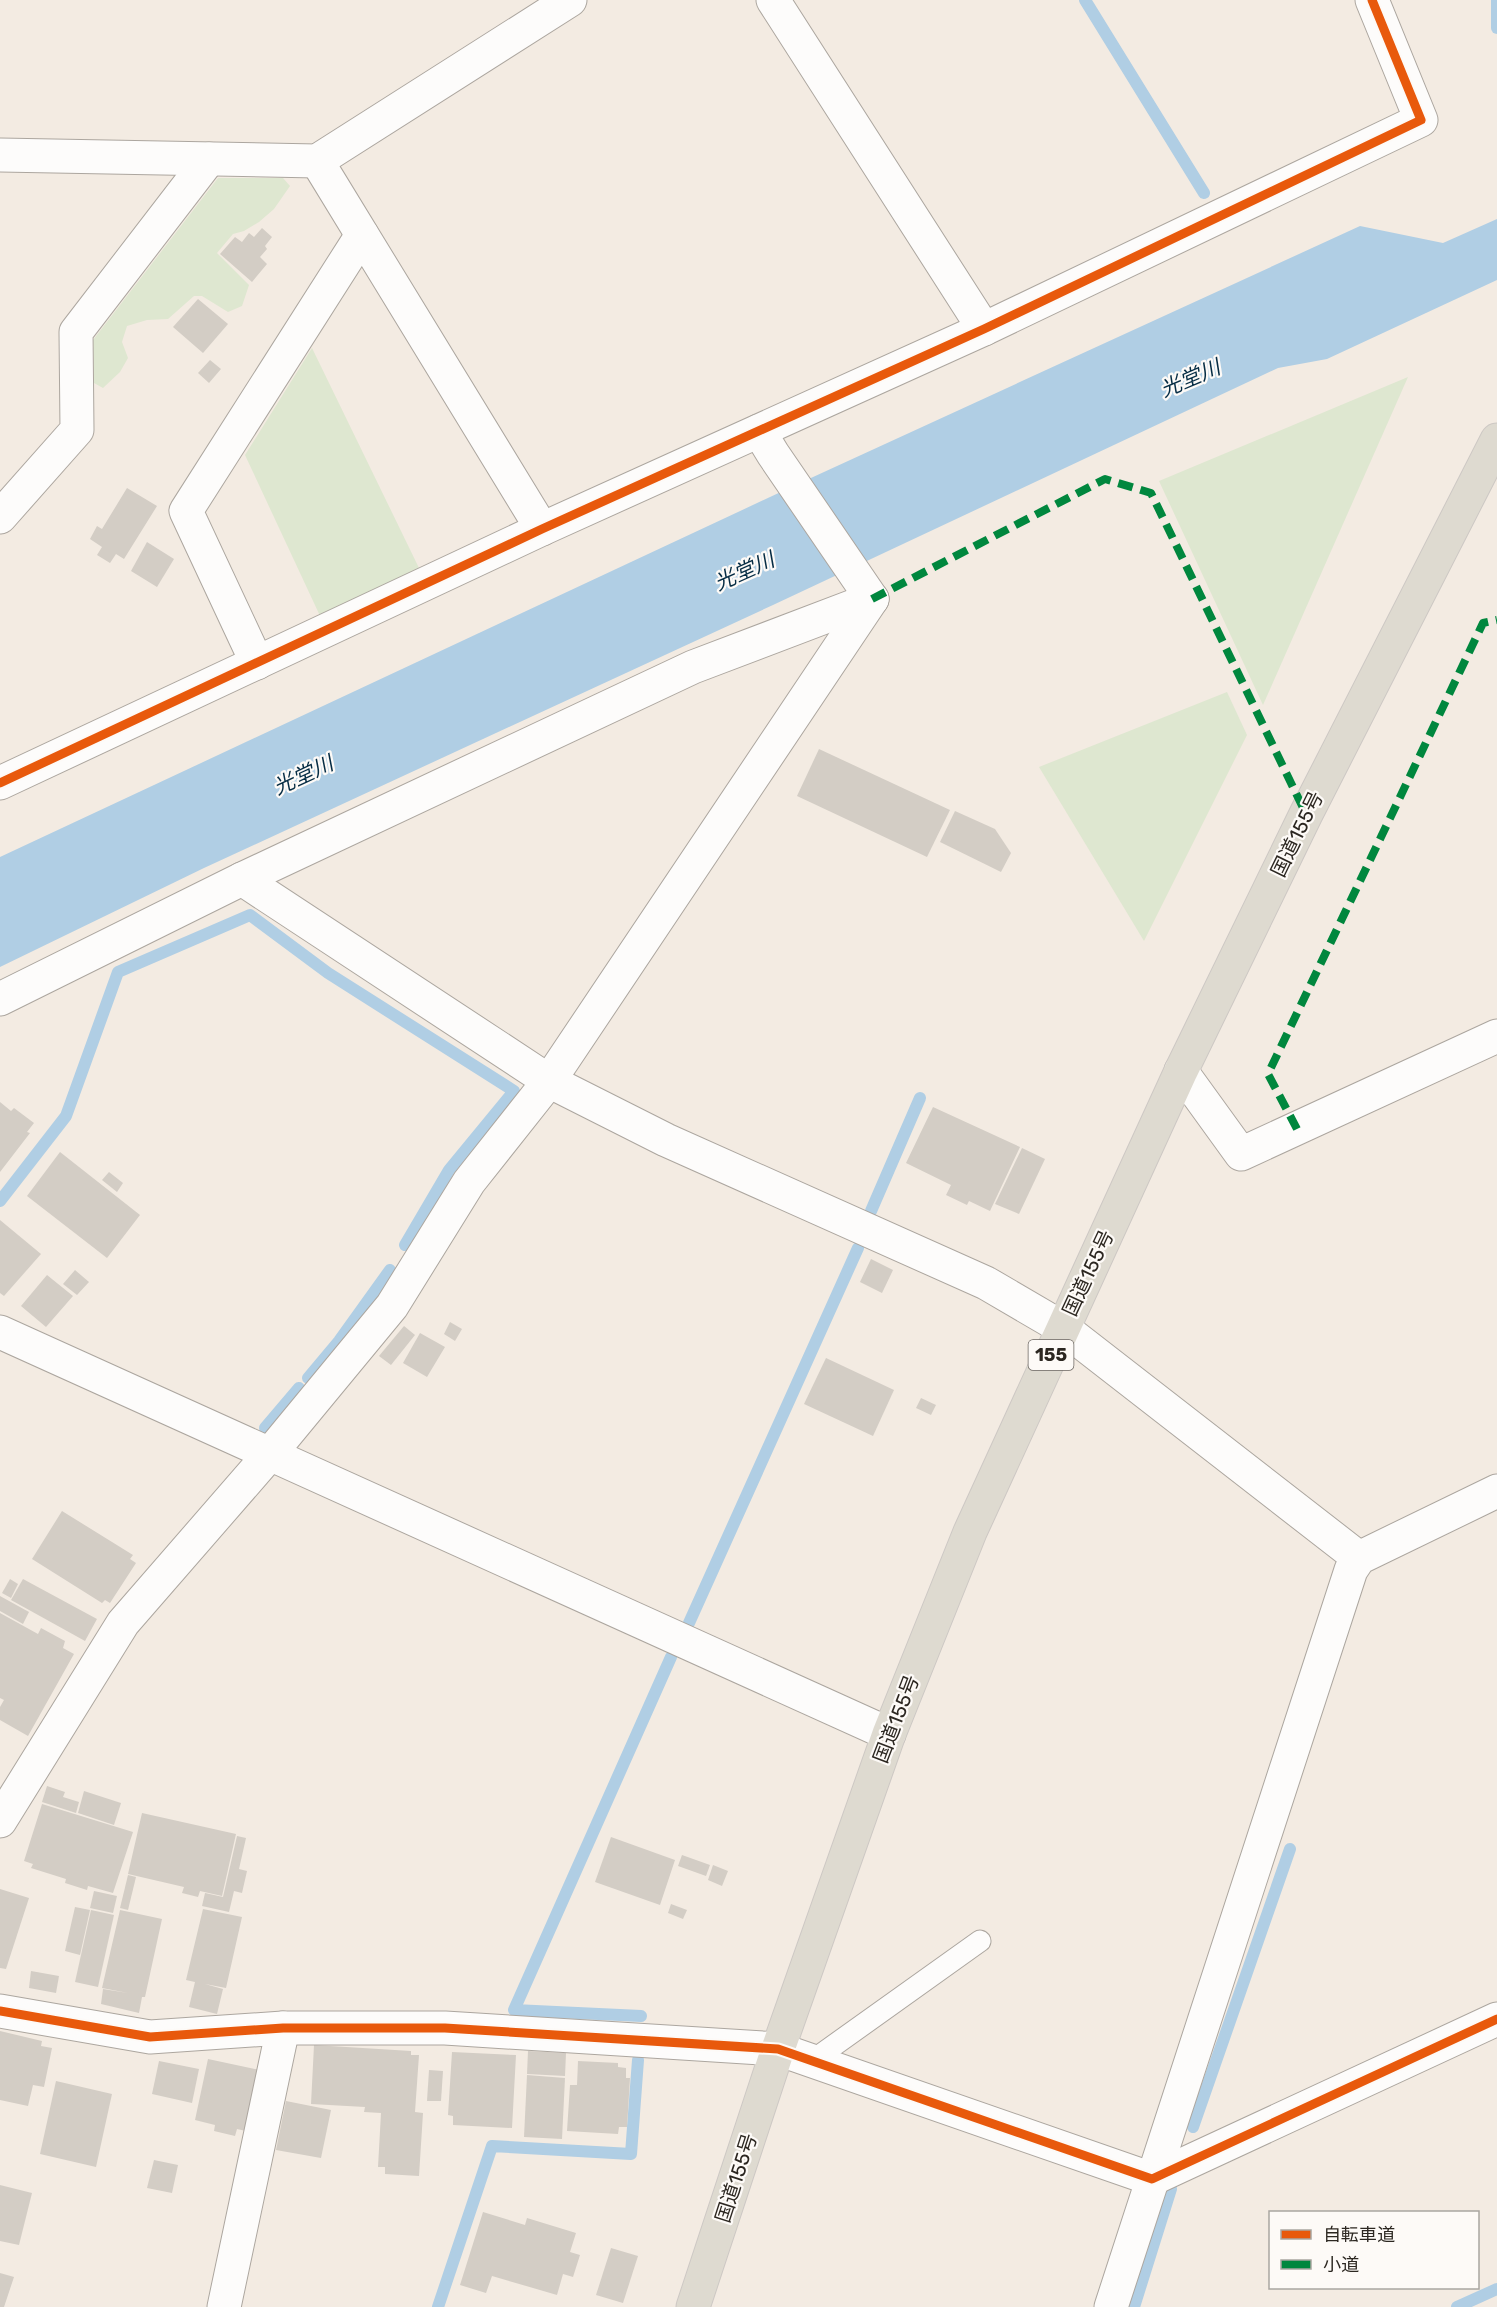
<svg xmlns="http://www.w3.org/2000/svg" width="1497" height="2307" font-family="Rubik,'Noto Sans JP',sans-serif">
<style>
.green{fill:#dee7d0}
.water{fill:#b0cee4}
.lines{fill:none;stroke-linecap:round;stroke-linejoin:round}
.stream{stroke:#b0cee4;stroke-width:12}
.building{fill:#d3cdc5}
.service-casing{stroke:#aca69f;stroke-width:23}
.minor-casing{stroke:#aca69f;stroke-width:35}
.trunk-casing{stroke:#cdc8c4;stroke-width:35}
.service{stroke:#fdfcfb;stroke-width:21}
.minor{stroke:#fdfcfb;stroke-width:33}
.trunk{stroke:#dedad0;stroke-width:33}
.quiet{stroke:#00873e;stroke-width:8;stroke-dasharray:15 8;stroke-linecap:butt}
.cycleway-casing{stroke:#fdfaf7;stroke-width:13}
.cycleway{stroke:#e8590c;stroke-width:9}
.labels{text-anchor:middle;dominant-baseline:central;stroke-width:4.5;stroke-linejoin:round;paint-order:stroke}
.shield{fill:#fdfaf7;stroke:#6b6661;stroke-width:1.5}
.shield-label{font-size:18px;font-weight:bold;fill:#2c2721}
.street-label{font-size:20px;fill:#2c2721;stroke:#fdfaf7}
.water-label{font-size:21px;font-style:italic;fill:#052c44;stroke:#fdfaf7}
</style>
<rect width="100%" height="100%" fill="#f3ebe2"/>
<!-- green -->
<g class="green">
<path d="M 218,178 L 283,178 L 290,186 L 274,209 L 259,222 L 244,231 L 233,234 L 217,253 L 249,285 L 242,306 L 228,312 L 202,296 L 194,296 L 168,319 L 147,320 L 127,326 L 122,342 L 128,358 L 120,372 L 103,388 L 94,383 L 93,340 Z"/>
<path d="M 312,348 L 419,568 L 321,618 L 245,455 Z"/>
<path d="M 1408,377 L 1263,705 L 1159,481 Z"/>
<path d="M 1227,692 L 1247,735 L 1144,941 L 1039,767 Z"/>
</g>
<!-- water -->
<path class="water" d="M 1497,219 L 1497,280 L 1327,359 L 1278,368 L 773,605 L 204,868 L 0,967 L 0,857 L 800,483 L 1360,226 L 1443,243 Z"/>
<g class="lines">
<!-- stream -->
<g class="stream">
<path d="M 1085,0 L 1204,193"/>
<path d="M 1497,0 L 1497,28"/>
<path d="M 0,1201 L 66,1116 L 118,972 L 250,915 L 328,973 L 514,1091 L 449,1170 L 405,1245"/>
<path d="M 871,1211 L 920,1098"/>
<path d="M 308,1378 L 339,1341 L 390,1270"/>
<path d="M 265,1428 L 299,1388"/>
<path d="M 689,1623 L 858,1248"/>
<path d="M 641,2016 L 514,2010 L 671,1657"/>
<path d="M 1193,2127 L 1290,1849"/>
<path d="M 438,2307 L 492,2146 L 631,2154 L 638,2060"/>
<path d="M 1134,2307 L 1171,2189"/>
<path d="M 1457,2307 L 1497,2289"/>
</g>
</g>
<!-- building -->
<g class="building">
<path d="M 262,228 L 272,237 L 265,246 L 267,249 L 260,257 L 267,264 L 252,282 L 220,254 L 235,237 L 242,242 L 249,233 L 254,237 Z"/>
<path d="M 198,299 L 228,324 L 203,353 L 173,327 Z"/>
<path d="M 210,360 L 221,369 L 209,383 L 198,373 Z"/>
<path d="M 127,488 L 157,506 L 124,559 L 116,554 L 110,563 L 97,555 L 102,547 L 90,539 L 97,526 L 102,529 Z"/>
<path d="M 147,542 L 174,559 L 157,587 L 131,571 Z"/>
<path d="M 819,749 L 950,810 L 927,857 L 797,796 Z"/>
<path d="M 955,811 L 995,829 L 1011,853 L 1001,872 L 940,842 Z"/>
<path d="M 0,1102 L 11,1111 L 14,1108 L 34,1123 L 27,1132 L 30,1133 L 0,1172 Z"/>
<path d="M 933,1107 L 1020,1147 L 990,1211 L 969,1201 L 967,1205 L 946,1195 L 951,1185 L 906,1163 Z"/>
<path d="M 1022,1148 L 1045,1159 L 1019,1214 L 995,1204 Z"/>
<path d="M 60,1152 L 140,1215 L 107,1258 L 27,1196 Z"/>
<path d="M 109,1172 L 123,1183 L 117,1192 L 102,1180 Z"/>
<path d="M 0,1220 L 41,1254 L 4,1296 L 0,1293 Z"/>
<path d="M 871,1259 L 893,1270 L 882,1293 L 860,1282 Z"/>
<path d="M 75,1270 L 89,1282 L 77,1295 L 63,1284 Z"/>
<path d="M 47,1275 L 73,1296 L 46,1327 L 21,1306 Z"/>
<path d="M 450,1322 L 462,1329 L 455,1341 L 444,1334 Z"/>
<path d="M 404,1326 L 415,1335 L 391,1365 L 379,1356 Z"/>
<path d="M 420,1333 L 445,1347 L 427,1377 L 403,1363 Z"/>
<path d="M 826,1358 L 894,1390 L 873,1436 L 804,1404 Z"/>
<path d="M 921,1398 L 936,1405 L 931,1415 L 916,1408 Z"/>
<path d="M 62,1511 L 133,1555 L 130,1559 L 136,1563 L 110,1603 L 105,1600 L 102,1603 L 32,1559 Z"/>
<path d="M 10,1579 L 18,1584 L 11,1598 L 2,1593 Z"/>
<path d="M 23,1579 L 97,1619 L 85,1641 L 11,1600 Z"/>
<path d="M 0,1596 L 29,1612 L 23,1624 L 0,1611 Z"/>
<path d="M 0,1613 L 38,1634 L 41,1628 L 65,1641 L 63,1648 L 74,1654 L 28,1736 L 0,1720 L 0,1707 L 4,1700 L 0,1698 Z"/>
<path d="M 47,1786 L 65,1792 L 63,1797 L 79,1802 L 76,1813 L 42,1802 Z"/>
<path d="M 84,1791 L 121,1803 L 114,1825 L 78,1813 Z"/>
<path d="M 42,1804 L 133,1832 L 113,1893 L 88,1886 L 87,1890 L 65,1883 L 66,1879 L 31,1868 L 33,1864 L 24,1861 Z"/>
<path d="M 142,1813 L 236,1834 L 222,1896 L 200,1891 L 198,1897 L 182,1893 L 184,1887 L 128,1874 Z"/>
<path d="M 237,1836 L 246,1838 L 239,1869 L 247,1871 L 242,1893 L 234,1891 L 229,1912 L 202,1906 L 205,1893 L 223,1897 Z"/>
<path d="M 611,1837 L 675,1860 L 660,1905 L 595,1882 Z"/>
<path d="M 682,1855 L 710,1865 L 706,1876 L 678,1866 Z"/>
<path d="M 713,1865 L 728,1871 L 722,1886 L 708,1880 Z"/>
<path d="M 128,1875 L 136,1877 L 128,1910 L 120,1908 Z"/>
<path d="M 0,1889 L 29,1898 L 6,1969 L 0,1968 Z"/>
<path d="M 94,1891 L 117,1896 L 113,1913 L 90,1908 Z"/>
<path d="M 671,1904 L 687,1910 L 683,1919 L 668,1913 Z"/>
<path d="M 75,1907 L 90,1910 L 80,1955 L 65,1951 Z"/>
<path d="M 203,1909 L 242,1917 L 226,1988 L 205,1984 L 223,1989 L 217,2014 L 189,2007 L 195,1982 L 186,1980 Z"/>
<path d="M 91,1910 L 114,1915 L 98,1987 L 75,1982 Z"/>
<path d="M 120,1910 L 162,1919 L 145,1997 L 142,1997 L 139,2013 L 101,2004 L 103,1989 L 128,1993 L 102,1988 Z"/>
<path d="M 31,1971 L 59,1976 L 56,1993 L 29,1988 Z"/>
<path d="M 0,2031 L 42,2041 L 41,2046 L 52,2048 L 44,2087 L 33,2085 L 28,2106 L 0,2100 Z"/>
<path d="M 314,2045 L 411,2051 L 411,2055 L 419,2055 L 415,2112 L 423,2113 L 419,2176 L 385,2174 L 385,2167 L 378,2167 L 381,2113 L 364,2112 L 365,2107 L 311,2104 Z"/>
<path d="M 528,2051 L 566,2053 L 565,2076 L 527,2074 Z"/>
<path d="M 452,2052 L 516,2055 L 512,2128 L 453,2125 L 453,2116 L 448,2115 Z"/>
<path d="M 208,2059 L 260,2070 L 246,2131 L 237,2129 L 235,2136 L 214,2131 L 215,2125 L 195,2120 Z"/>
<path d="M 159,2061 L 199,2069 L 192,2103 L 152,2094 Z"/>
<path d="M 578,2061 L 618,2063 L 618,2067 L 626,2068 L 626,2078 L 630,2078 L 627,2127 L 619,2127 L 618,2134 L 567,2131 L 570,2085 L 577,2085 Z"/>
<path d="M 429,2070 L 443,2071 L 441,2101 L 427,2101 Z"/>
<path d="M 527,2075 L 565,2078 L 562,2139 L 524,2137 Z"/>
<path d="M 56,2081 L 112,2094 L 96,2167 L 40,2154 Z"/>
<path d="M 286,2101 L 331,2110 L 321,2158 L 276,2150 Z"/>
<path d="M 154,2160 L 178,2165 L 172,2193 L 147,2188 Z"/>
<path d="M 0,2185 L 32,2193 L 19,2245 L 0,2241 Z"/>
<path d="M 483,2212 L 525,2225 L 527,2218 L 576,2233 L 570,2252 L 580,2255 L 573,2277 L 563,2274 L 557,2295 L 492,2276 L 486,2293 L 460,2285 Z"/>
<path d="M 611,2248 L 638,2256 L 623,2303 L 596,2295 Z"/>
<path d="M 0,2273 L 14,2277 L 4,2307 L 0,2307 Z"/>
</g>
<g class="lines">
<defs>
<path id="service" d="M 812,2061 L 980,1941"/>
<g id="minor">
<path d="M 773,0 L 984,329"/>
<path d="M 0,155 L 317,161 L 570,0"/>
<path d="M 317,161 L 542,529"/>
<path d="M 759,431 L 773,454 L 872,599"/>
<path d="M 0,517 L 77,430 L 76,332 L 209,159"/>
<path d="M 257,663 L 186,511 L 362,235"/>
<path d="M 0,783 L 542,529 L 984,329 L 1421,120 L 1372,0"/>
<path d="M 242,879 L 549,1081 L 666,1140 L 986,1283 L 1063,1328 L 1359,1558"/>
<path d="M 0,999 L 242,879 L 693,667 L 872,599"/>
<path d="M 1181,1071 L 1241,1154 L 1497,1036"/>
<path d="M 0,1332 L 889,1734"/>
<path d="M 0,1821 L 123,1623 L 269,1455 L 392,1306 L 469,1182 L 549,1081 L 872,599"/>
<path d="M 0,2011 L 150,2037 L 283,2028 L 445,2028 L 778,2049 L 1152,2179 L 1497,2019"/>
<path d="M 224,2307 L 283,2028"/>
<path d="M 1111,2307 L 1351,1570 L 1359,1558 L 1497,1491"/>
</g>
<path id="trunk" d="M 693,2307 L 778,2049 L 889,1734 L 970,1532 L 1181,1071 L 1306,814 L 1497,440"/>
</defs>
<!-- service casing -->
<use href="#service" class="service-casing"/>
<!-- minor casing -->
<use href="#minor" class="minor-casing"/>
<!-- trunk casing -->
<use href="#trunk" class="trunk-casing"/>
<!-- service -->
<use href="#service" class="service"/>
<!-- minor -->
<use href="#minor" class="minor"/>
<!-- trunk -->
<use href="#trunk" class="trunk"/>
<!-- quiet -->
<g class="quiet">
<path d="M 872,599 L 1105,479 L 1151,493 L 1306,814"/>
<path d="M 1297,1129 L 1268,1074 L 1483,623 L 1497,620"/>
</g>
<defs>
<g id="cycleway">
<path d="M 0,783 L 542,529 L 984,329 L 1421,120 L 1372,0"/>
<path d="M 0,2011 L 150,2037 L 283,2028 L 445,2028 L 778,2049 L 1152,2179 L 1497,2019"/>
</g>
</defs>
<!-- cycleway casing -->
<use href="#cycleway" class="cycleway-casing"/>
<!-- cycleway -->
<use href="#cycleway" class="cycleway"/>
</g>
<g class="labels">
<!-- shield labels -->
<rect class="shield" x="1028.5" y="1340" width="45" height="30" rx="4.5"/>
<g class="shield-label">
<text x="1051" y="1355">155</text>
</g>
<!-- street labels -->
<g class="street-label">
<text transform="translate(1297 834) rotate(-64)">国道155号</text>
<text transform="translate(1088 1273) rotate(-65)">国道155号</text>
<text transform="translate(896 1719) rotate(-69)">国道155号</text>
<text transform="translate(736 2178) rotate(-72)">国道155号</text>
</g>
<!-- water labels -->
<g class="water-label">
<text transform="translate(1190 378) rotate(-23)">光堂川</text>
<text transform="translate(744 571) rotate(-24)">光堂川</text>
<text transform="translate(303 775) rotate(-25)">光堂川</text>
</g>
</g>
<!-- legend -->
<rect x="1269" y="2211" width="210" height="78" fill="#fdfaf7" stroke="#a9a6a1" stroke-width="1.5"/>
<rect x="1281" y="2230" width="30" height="9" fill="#e8590c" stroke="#a9a6a1" stroke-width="1.5"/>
<text x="1323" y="2241" font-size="18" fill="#2c2721">自転車道</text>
<rect x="1281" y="2260" width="30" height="9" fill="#00873e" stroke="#a9a6a1" stroke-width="1.5"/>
<text x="1323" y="2271" font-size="18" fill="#2c2721">小道</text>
</svg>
